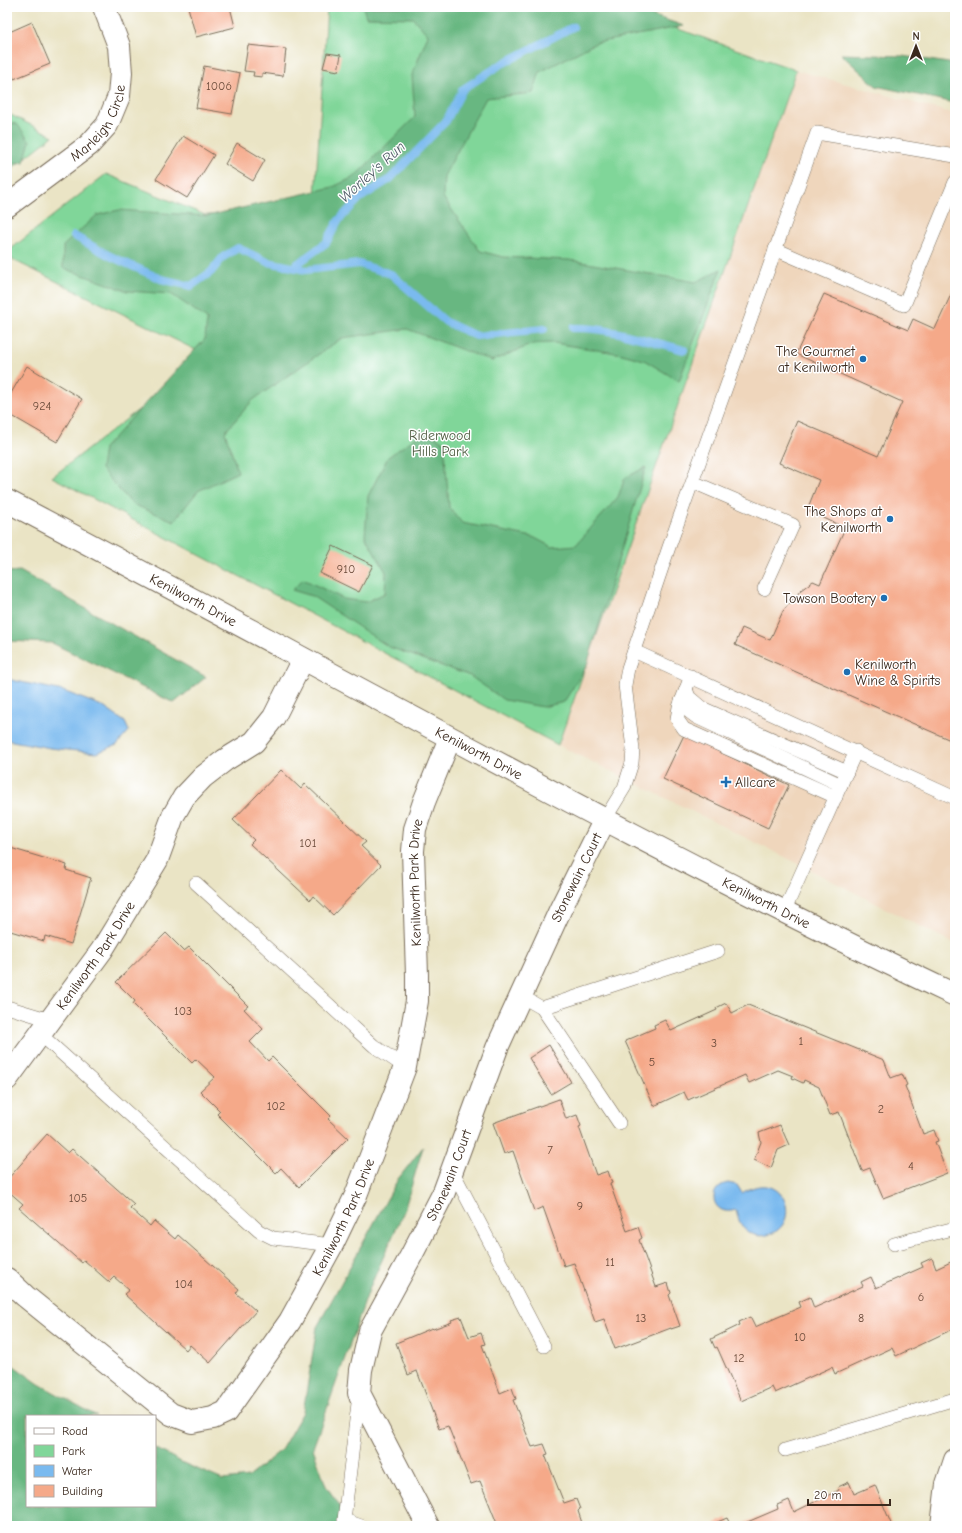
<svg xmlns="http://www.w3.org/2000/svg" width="962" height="1533" font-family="'Comic Neue',sans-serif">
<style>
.built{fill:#efd6bc}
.green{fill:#80d699;stroke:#5e805c}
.forest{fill:#68b781;stroke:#527050}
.water{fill:#7abaef;stroke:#5a7286}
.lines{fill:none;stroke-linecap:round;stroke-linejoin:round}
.stream{stroke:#7abaef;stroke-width:8}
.building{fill:#f5a989}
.service-casing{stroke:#786b58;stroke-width:14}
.minor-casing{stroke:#786b58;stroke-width:24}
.tertiary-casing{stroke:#786b58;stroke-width:24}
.service{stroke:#fff;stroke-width:13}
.minor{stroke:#fff;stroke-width:22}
.tertiary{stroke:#fff;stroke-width:22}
.poi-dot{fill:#1f6fb2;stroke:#fff;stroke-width:1.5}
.labels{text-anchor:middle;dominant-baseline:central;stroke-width:3;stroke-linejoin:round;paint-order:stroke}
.number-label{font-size:12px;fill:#6a4a39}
.street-label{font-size:14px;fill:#3b2a1e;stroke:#fff}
.poi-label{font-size:14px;fill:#3b2a1e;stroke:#fff;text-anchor:end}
.park-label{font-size:14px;fill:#505e43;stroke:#fff}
.water-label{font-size:15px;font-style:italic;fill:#515c67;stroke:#fff}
</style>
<rect width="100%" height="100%" fill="#fff"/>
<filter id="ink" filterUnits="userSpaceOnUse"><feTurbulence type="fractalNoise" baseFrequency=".025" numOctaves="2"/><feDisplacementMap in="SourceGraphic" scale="8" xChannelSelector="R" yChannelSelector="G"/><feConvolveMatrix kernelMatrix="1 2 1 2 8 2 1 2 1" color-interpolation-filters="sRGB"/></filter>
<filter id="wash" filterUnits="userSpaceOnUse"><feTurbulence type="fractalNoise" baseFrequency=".012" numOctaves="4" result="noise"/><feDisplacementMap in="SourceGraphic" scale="16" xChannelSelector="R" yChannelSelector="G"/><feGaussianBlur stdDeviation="0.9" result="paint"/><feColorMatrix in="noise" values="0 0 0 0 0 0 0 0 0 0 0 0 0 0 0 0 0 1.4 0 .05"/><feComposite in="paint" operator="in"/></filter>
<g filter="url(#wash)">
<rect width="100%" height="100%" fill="#eae4c5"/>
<!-- built -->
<path class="built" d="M 796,70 L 955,114 L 955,944 L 797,863 L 558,745 Z"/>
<!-- green -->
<g class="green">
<path d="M 327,7 L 623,7 L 635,14 L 796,70 L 558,745 L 52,477 L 208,356 L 7,257 L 7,252 L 106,174 L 205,215 L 314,214 Z"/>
<path d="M 7,113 L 53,136 L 7,172 Z"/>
</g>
<!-- forest -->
<g class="forest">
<path d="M 363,7 L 628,7 L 684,26 L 596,43 L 540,72 L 533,93 L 486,98 L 444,176 L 443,197 L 480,251 L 503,257 L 570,260 L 696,282 L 721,269 L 679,381 L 644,360 L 622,354 L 554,343 L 533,344 L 492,361 L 407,329 L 342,338 L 253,400 L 225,432 L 238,472 L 198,491 L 174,521 L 132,504 L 101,469 L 104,448 L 205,339 L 207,319 L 171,294 L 127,291 L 63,268 L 63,246 L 97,215 L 119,210 L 207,216 L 333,187 L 354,177 L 415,117 L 412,75 L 428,35 L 413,18 L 366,17 Z"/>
<path d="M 841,54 L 902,56 L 955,64 L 955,103 L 876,86 Z"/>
<path d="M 7,122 L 17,124 L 30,141 L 24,162 L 7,164 Z"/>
<path d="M 425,431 L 444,442 L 449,507 L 462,523 L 533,537 L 552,547 L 576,545 L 618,497 L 625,478 L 646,467 L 587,665 L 564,702 L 543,707 L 504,700 L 470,676 L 389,647 L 312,596 L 292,590 L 303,579 L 344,599 L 366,602 L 385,593 L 386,572 L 365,536 L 368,496 L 388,457 Z"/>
<path d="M 20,571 L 206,677 L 174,703 L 52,643 L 7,641 L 7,572 Z"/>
<path d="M 423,1147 L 404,1211 L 370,1287 L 313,1448 L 326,1486 L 354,1526 L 7,1526 L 7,1361 L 39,1384 L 97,1416 L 27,1416 L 27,1506 L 155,1506 L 155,1448 L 183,1463 L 223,1480 L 248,1477 L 281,1450 L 303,1412 L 317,1327 L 398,1179 Z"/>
</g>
<!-- water -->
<g class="water">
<path d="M 7,679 L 63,691 L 102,706 L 125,722 L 129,731 L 117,745 L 96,753 L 50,748 L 7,740 Z"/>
<path d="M 728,1183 L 737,1185 L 742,1193 C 782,1167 802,1219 773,1233 C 766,1236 759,1237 752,1234 C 742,1230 738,1220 736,1210 C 712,1218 705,1187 728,1183 Z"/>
</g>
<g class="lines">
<!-- stream -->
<g class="stream">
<path d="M 74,236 L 110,256 L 161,279 L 191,286 L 211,272 L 223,257 L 238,248 L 268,262 L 306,270 L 359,264 L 391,274 L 446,322 L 476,336 L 544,329"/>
<path d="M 293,267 L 326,243 L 339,220 L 360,198 L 390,179 L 446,121 L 463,89 L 500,65 L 573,27"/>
<path d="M 573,328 C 610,327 648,341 684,350"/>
</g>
</g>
<g id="blocks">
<!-- building -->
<g class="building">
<path d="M 188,7 L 230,7 L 235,27 L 196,37 Z"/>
<path d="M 32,22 L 50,64 L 14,79 L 7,62 L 7,33 Z"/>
<path d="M 248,45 L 286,49 L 283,76 L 262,73 L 262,77 L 253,76 L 254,72 L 244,71 Z"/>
<path d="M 327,53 L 341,55 L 338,71 L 323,68 Z"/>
<path d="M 204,66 L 240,73 L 232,114 L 196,108 Z"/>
<path d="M 183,136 L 214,155 L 187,198 L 156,179 Z"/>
<path d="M 237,143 L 265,160 L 253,181 L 225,164 Z"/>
<path d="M 955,286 L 955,742 L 735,645 L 742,628 L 770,640 L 783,611 L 801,590 L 813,581 L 820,584 L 845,528 L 807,510 L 819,480 L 779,463 L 797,421 L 878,456 L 902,402 L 796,354 L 824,294 L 908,330 L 913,319 L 935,329 Z"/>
<path d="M 27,366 L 82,399 L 57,442 L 7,413 L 7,400 Z"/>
<path d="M 333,546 L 373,565 L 359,592 L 320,573 Z"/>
<path d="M 684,735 L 789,785 L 768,828 L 663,779 Z"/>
<path d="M 281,770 L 301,789 L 305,784 L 366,842 L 361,846 L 381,865 L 333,915 L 313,896 L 310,900 L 250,844 L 254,840 L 233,820 Z"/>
<path d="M 7,847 L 67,865 L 66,870 L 91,878 L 71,944 L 45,936 L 44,941 L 7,930 Z"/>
<path d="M 166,933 L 184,951 L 189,947 L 248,1006 L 244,1009 L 263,1029 L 250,1042 L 268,1061 L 272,1057 L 331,1116 L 328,1119 L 348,1138 L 299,1187 L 281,1168 L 276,1173 L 217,1114 L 220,1111 L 200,1091 L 215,1077 L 196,1059 L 192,1063 L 133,1004 L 135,1001 L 116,982 Z"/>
<path d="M 726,1003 L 732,1013 L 748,1005 L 884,1060 L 891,1078 L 902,1074 L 907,1085 L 905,1086 L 923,1134 L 934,1130 L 938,1141 L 935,1142 L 947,1173 L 883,1198 L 870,1168 L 862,1171 L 839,1112 L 830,1115 L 819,1087 L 804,1080 L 803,1083 L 792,1078 L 793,1076 L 778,1070 L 749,1083 L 745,1075 L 688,1100 L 684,1092 L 654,1106 L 625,1041 L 655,1028 L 654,1025 L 665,1020 L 671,1031 L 717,1010 L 716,1008 Z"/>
<path d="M 549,1045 L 571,1082 L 551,1094 L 529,1058 Z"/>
<path d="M 559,1099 L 566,1119 L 577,1115 L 581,1126 L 579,1127 L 596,1175 L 608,1171 L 612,1183 L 610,1184 L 627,1231 L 638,1227 L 642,1238 L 639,1240 L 656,1287 L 668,1283 L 671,1293 L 669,1295 L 680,1326 L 671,1329 L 671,1328 L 615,1349 L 604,1319 L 595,1322 L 574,1263 L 564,1266 L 543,1207 L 534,1211 L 513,1151 L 504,1154 L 493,1123 Z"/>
<path d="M 780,1125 L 789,1145 L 778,1150 L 771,1168 L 754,1160 L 761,1142 L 759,1133 Z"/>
<path d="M 47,1134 L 68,1153 L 72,1149 L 134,1204 L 130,1208 L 150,1226 L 154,1221 L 175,1239 L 178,1235 L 239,1289 L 236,1293 L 256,1311 L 210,1363 L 190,1345 L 186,1350 L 124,1294 L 129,1290 L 114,1277 L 109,1282 L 84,1260 L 82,1263 L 19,1208 L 23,1204 L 7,1190 L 7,1180 Z"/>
<path d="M 932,1258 L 936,1269 L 955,1260 L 955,1334 L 953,1329 L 896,1356 L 892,1348 L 835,1374 L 832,1367 L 775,1393 L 772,1387 L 741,1401 L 717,1347 L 715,1348 L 711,1339 L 740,1325 L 739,1322 L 750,1317 L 755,1327 L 801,1307 L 799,1302 L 810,1297 L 814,1308 L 863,1286 L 861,1282 L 871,1277 L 876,1288 L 923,1267 L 921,1263 Z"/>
<path d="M 461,1317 L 469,1337 L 481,1333 L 485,1344 L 482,1345 L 500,1393 L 512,1388 L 516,1399 L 513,1400 L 532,1447 L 544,1444 L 548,1454 L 545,1455 L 564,1503 L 576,1499 L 580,1509 L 578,1511 L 583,1526 L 498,1526 L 480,1481 L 471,1484 L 448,1426 L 439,1429 L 417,1371 L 408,1375 L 396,1343 L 432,1328 L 433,1329 L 452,1322 L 451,1320 Z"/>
<path d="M 849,1482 L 854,1494 L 875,1485 L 892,1526 L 738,1526 L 778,1509 L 777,1505 L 789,1500 L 794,1512 L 839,1490 L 838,1487 Z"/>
<path d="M 727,1518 L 731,1526 L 717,1526 L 715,1523 Z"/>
</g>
</g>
</g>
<g filter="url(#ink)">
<use href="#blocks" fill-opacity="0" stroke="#786b58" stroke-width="1"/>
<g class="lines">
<defs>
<g id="service">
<path d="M 775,249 L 904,305 L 955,182"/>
<path d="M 693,482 L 793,525 L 764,589"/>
<path d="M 634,651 L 955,798"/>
<path d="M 691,676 L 679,707 L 677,719 L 684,729 L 836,797"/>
<path d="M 686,689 L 689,697 L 702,708 L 847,772"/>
<path d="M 681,701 L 684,708 L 696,717 L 841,785"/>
<path d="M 605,819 L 624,788 L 632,763 L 633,749 L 625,685 L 628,668 L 669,547 L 817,133 L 955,156"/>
<path d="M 196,883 L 374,1046 L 405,1067"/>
<path d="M 784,912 L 856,751"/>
<path d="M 521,996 L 542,1008 L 718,951"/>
<path d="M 7,1007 L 50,1020"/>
<path d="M 542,1008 L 619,1123"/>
<path d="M 40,1034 L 259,1231 L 273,1238 L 332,1245"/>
<path d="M 452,1170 L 544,1346"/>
<path d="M 894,1244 L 955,1228"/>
<path d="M 359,1395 L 344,1520 L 361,1526"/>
<path d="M 785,1450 L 955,1399"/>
</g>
<g id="minor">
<path id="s1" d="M 7,206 L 89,145 L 107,125 L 119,96 L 121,73 L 119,46 L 104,7"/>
<path id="s2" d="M 7,1079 L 102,950 L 157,860 L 173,816 L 184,797 L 203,777 L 225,760 L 254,742 L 274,717 L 303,659"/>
<path id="s3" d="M 7,1279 L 25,1296 L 171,1414 L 192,1422 L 213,1418 L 226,1412 L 290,1321 L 332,1245 L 356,1195 L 405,1067 L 417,1001 L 417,975 L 413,851 L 415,829 L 424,802 L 450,738"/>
<path id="s4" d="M 428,1526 L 359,1393 L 361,1370 L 370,1331 L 411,1256 L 444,1192 L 497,1048 L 561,908 L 605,819"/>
<path d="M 942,1526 L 947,1484 L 955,1460"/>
</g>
<g id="tertiary">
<path id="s5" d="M 7,501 C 323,666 633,843 955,995"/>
</g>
</defs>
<!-- service casing -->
<use href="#service" class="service-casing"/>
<!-- minor casing -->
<use href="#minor" class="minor-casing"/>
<!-- tertiary casing -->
<use href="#tertiary" class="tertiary-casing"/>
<!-- service -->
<use href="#service" class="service"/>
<!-- minor -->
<use href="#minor" class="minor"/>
<!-- tertiary -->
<use href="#tertiary" class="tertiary"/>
</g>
</g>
<!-- markers -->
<g class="poi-dot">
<circle cx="863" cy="359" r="4"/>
<circle cx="890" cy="519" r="4"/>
<circle cx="884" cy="598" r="4"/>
<circle cx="847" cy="672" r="4"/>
<path d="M724 776h4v4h4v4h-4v4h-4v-4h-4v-4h4z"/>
</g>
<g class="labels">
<!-- number labels -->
<g class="number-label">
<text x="219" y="86">1006</text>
<text x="42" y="406">924</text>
<text x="346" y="569">910</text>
<text x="308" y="843">101</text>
<text x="183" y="1011">103</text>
<text x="801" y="1041">1</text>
<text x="714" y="1043">3</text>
<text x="652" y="1062">5</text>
<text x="276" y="1106">102</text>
<text x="881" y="1109">2</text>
<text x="550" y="1150">7</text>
<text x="911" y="1166">4</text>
<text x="78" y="1198">105</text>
<text x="580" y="1206">9</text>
<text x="610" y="1262">11</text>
<text x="184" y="1284">104</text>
<text x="921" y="1297">6</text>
<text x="641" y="1318">13</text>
<text x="861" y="1318">8</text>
<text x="800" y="1337">10</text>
<text x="739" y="1358">12</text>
</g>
<!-- street labels -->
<g class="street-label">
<text stroke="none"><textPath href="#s1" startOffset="126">Marleigh Circle</textPath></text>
<text stroke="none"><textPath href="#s5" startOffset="211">Kenilworth Drive</textPath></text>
<text stroke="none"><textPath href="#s5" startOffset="535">Kenilworth Drive</textPath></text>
<text stroke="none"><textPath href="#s4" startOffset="712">Stonewain Court</textPath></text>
<text stroke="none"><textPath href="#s3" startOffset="847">Kenilworth Park Drive</textPath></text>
<text stroke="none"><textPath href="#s5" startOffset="859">Kenilworth Drive</textPath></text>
<text stroke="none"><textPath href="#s2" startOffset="152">Kenilworth Park Drive</textPath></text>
<text stroke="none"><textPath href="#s4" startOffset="388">Stonewain Court</textPath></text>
<text stroke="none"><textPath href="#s3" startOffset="499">Kenilworth Park Drive</textPath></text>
</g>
<!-- poi labels -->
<g class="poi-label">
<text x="855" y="351">The Gourmet<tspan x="855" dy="16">at Kenilworth</tspan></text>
<text x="882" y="511">The Shops at<tspan x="882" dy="16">Kenilworth</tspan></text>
<text x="876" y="598">Towson Bootery</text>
<text x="855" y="664" text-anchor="start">Kenilworth<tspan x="855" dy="16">Wine &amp; Spirits</tspan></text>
<text x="735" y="782" text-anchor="start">Allcare</text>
</g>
<!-- park labels -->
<g class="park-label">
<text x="440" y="435">Riderwood<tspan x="440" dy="16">Hills Park</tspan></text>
</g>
<!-- water labels -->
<g class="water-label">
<text transform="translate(372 172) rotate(-42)">Worley's Run</text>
</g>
</g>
<!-- margin -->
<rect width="962" height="1533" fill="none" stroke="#fff" stroke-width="24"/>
<!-- legend -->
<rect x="26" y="1415" width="130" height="92" fill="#ffffff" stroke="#b1aaa5"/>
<rect x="34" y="1428" width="20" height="6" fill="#ffffff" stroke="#b1aaa5"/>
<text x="62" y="1435" font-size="12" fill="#3b2a1e">Road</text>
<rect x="34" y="1445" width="20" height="12" fill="#80d699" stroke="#b1aaa5"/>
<text x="62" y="1455" font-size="12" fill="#3b2a1e">Park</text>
<rect x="34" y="1465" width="20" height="12" fill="#7abaef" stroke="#b1aaa5"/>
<text x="62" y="1475" font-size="12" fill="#3b2a1e">Water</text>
<rect x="34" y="1485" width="20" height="12" fill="#f5a989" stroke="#b1aaa5"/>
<text x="62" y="1495" font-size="12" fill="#3b2a1e">Building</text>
<!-- north arrow -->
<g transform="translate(916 46)" stroke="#ffffff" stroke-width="3" paint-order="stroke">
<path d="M0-3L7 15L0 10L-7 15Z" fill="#3b2a1e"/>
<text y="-6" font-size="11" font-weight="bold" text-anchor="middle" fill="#3b2a1e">N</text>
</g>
<!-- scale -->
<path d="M808 1499v6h82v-6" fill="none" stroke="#3b2a1e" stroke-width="2"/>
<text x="814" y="1499" font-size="12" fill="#3b2a1e" stroke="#ffffff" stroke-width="3" paint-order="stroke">20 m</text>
</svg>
